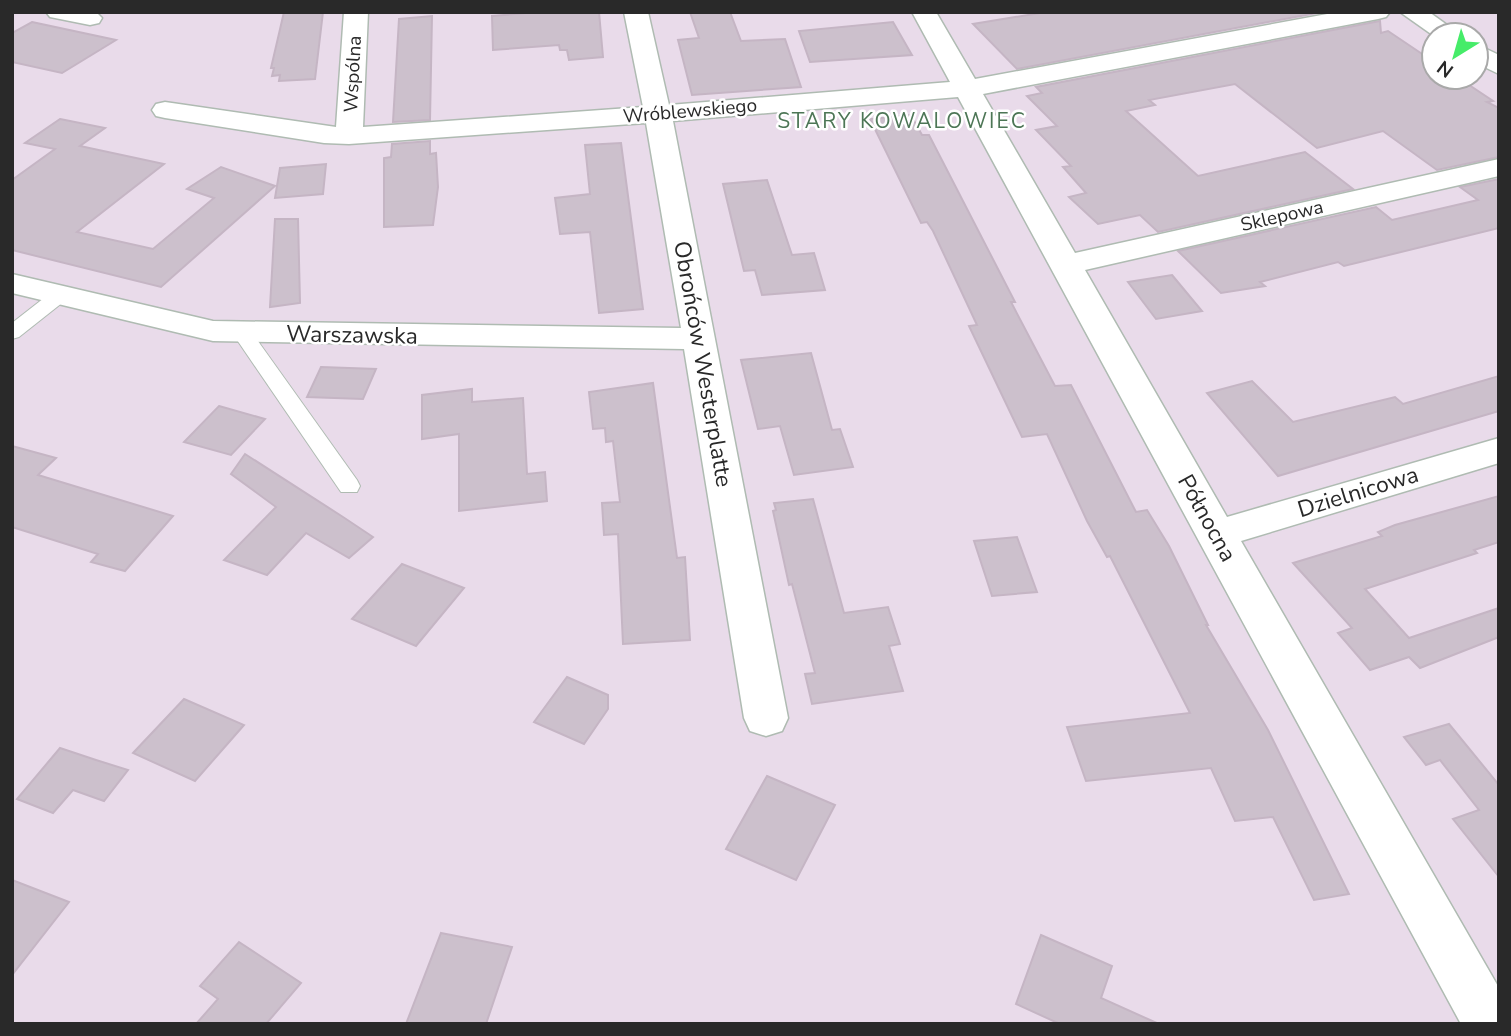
<svg xmlns="http://www.w3.org/2000/svg" width="1511" height="1036" font-family="'Nunito Sans',sans-serif">
<style>
.building{fill:#ccc0cc;stroke:#c5b5c4;stroke-width:2}
.lines{fill:none;stroke-linecap:round;stroke-linejoin:round}
.lane-casing{stroke:#afbbb2;stroke-width:2}
.street-casing{stroke:#afbbb2;stroke-width:3}
.lane{fill:#fff;fill-rule:evenodd}
.street{fill:#fff;fill-rule:evenodd}
.labels{text-anchor:middle;dominant-baseline:central;stroke-width:5;stroke-linejoin:round;paint-order:stroke}
.far-street-label{font-size:19px;fill:#292929;stroke:#fff}
.far-neighbourhood-label{font-size:21px;letter-spacing:2px;fill:#4d7656;stroke:#fff}
.street-label{font-size:23px;fill:#292929;stroke:#fff}
</style>
<rect width="100%" height="100%" fill="#e9dbea"/>
<!-- building -->
<g class="building">
<path d="M 284,12 L 323,12 L 315,79 L 279,81 L 280,75 L 272,76 L 274,68 L 271,68 Z"/>
<path d="M 538,12 L 599,12 L 603,57 L 569,60 L 567,50 L 560,50 L 559,45 L 493,50 L 492,16 Z"/>
<path d="M 690,12 L 730,12 L 741,41 L 785,39 L 801,87 L 692,95 L 678,40 L 699,38 Z"/>
<path d="M 1046,12 L 1322,12 L 1017,69 L 973,24 Z"/>
<path d="M 432,16 L 430,120 L 393,122 L 399,19 Z"/>
<path d="M 1380,21 L 1381,33 L 1388,31 L 1434,62 L 1434,77 L 1457,77 L 1493,101 L 1487,102 L 1499,108 L 1499,157 L 1437,170 L 1383,131 L 1317,148 L 1235,84 L 1149,100 L 1155,105 L 1126,111 L 1198,176 L 1305,152 L 1353,189 L 1158,232 L 1140,215 L 1098,224 L 1069,197 L 1086,193 L 1063,167 L 1071,166 L 1036,130 L 1057,126 L 1027,96 L 1042,93 L 1036,87 Z"/>
<path d="M 32,22 L 116,40 L 62,73 L 12,62 L 12,33 Z"/>
<path d="M 893,22 L 912,55 L 810,62 L 799,31 Z"/>
<path d="M 911,115 L 922,135 L 929,135 L 1015,302 L 1011,302 L 1055,386 L 1071,385 L 1136,512 L 1147,510 L 1169,546 L 1208,625 L 1206,625 L 1268,730 L 1349,894 L 1314,900 L 1273,817 L 1235,821 L 1211,768 L 1086,781 L 1067,727 L 1190,713 L 1110,556 L 1107,557 L 1087,521 L 1047,434 L 1022,437 L 969,326 L 977,325 L 933,231 L 927,222 L 921,223 L 870,119 Z"/>
<path d="M 60,119 L 105,128 L 80,146 L 164,164 L 77,232 L 153,249 L 214,198 L 187,189 L 221,167 L 275,186 L 161,287 L 12,250 L 12,180 L 55,149 L 25,143 Z"/>
<path d="M 430,141 L 430,154 L 436,153 L 438,187 L 433,225 L 384,227 L 384,158 L 391,157 L 392,144 Z"/>
<path d="M 621,143 L 643,309 L 599,313 L 590,232 L 560,234 L 555,198 L 590,194 L 585,145 Z"/>
<path d="M 326,164 L 323,194 L 275,198 L 280,168 Z"/>
<path d="M 1499,179 L 1499,228 L 1344,266 L 1338,262 L 1260,282 L 1265,286 L 1221,293 L 1178,251 L 1376,207 L 1392,220 L 1478,200 L 1460,187 Z"/>
<path d="M 767,180 L 792,255 L 814,253 L 825,290 L 762,295 L 755,270 L 744,271 L 723,184 Z"/>
<path d="M 275,219 L 298,219 L 300,303 L 270,307 Z"/>
<path d="M 1172,275 L 1202,311 L 1156,319 L 1128,282 Z"/>
<path d="M 811,353 L 832,430 L 840,429 L 853,467 L 794,475 L 780,426 L 758,429 L 741,360 Z"/>
<path d="M 321,367 L 376,369 L 363,399 L 307,397 Z"/>
<path d="M 1499,376 L 1499,411 L 1278,476 L 1207,393 L 1252,381 L 1293,422 L 1395,397 L 1403,404 Z"/>
<path d="M 653,383 L 677,558 L 685,557 L 690,640 L 623,644 L 618,534 L 604,535 L 602,503 L 620,502 L 613,441 L 606,442 L 605,428 L 593,429 L 589,392 Z"/>
<path d="M 472,389 L 472,402 L 523,398 L 527,474 L 545,472 L 547,501 L 459,511 L 459,434 L 422,439 L 422,395 Z"/>
<path d="M 219,406 L 265,419 L 231,455 L 184,442 Z"/>
<path d="M 12,446 L 56,458 L 38,475 L 173,516 L 125,571 L 91,562 L 98,554 L 12,527 Z"/>
<path d="M 245,454 L 343,517 L 373,537 L 349,558 L 306,533 L 267,575 L 224,560 L 276,507 L 231,474 Z"/>
<path d="M 1499,496 L 1499,542 L 1474,550 L 1477,553 L 1365,589 L 1409,638 L 1499,608 L 1499,637 L 1420,668 L 1409,657 L 1370,670 L 1338,633 L 1352,628 L 1293,563 L 1382,536 L 1378,532 L 1395,525 Z"/>
<path d="M 813,499 L 844,613 L 888,607 L 900,644 L 889,646 L 903,691 L 812,704 L 805,674 L 815,673 L 792,584 L 789,585 L 773,511 L 776,510 L 774,503 Z"/>
<path d="M 1017,537 L 1037,592 L 992,596 L 974,541 Z"/>
<path d="M 402,564 L 464,588 L 416,646 L 352,619 Z"/>
<path d="M 567,677 L 608,695 L 608,709 L 584,744 L 534,722 Z"/>
<path d="M 184,699 L 244,725 L 195,781 L 133,753 Z"/>
<path d="M 1449,724 L 1499,785 L 1499,877 L 1453,819 L 1479,810 L 1440,760 L 1426,765 L 1404,737 Z"/>
<path d="M 60,748 L 96,760 L 128,770 L 104,801 L 73,790 L 53,813 L 17,799 Z"/>
<path d="M 767,776 L 835,805 L 796,880 L 726,849 Z"/>
<path d="M 12,880 L 69,902 L 12,975 Z"/>
<path d="M 441,933 L 512,947 L 486,1024 L 406,1024 Z"/>
<path d="M 1041,935 L 1112,966 L 1101,998 L 1159,1024 L 1060,1024 L 1016,1004 Z"/>
<path d="M 239,942 L 301,983 L 266,1024 L 196,1024 L 218,999 L 200,986 Z"/>
</g>
<g class="lines">
<defs>
<g id="lane">
<path d="M 60,289 L 69,295 L 67,299 L 19,337 L 12,339 L 12,323 L 53,291 Z"/>
<path d="M 243,328 L 250,330 L 357,480 L 360,486 L 357,492 L 341,492 L 233,334 Z"/>
</g>
<g id="street">
<path d="M 46,12 L 96,12 L 102,18 L 99,23 L 90,25 L 50,17 Z"/>
<path d="M 344,12 L 368,12 L 363,127 L 643,107 L 624,12 L 648,12 L 669,105 L 950,82 L 912,12 L 936,12 L 975,79 L 1338,12 L 1390,12 L 1386,17 L 1378,19 L 983,94 L 1075,253 L 1499,159 L 1499,176 L 1085,270 L 1227,517 L 1499,438 L 1499,463 L 1241,541 L 1499,988 L 1499,1024 L 1461,1024 L 958,97 L 673,121 L 788,718 L 782,731 L 766,736 L 750,731 L 744,718 L 684,349 L 213,341 L 12,293 L 12,274 L 213,321 L 681,328 L 646,123 L 349,144 L 324,143 L 165,118 L 156,116 L 152,110 L 156,104 L 165,102 L 336,127 Z"/>
<path d="M 1400,12 L 1429,12 L 1461,35 L 1434,36 Z"/>
<path d="M 1476,44 L 1499,55 L 1499,74 L 1476,63 Z"/>
</g>
</defs>
<!-- lane casing -->
<use href="#lane" class="lane-casing"/>
<!-- street casing -->
<use href="#street" class="street-casing"/>
<!-- lane -->
<use href="#lane" class="lane"/>
<!-- street -->
<use href="#street" class="street"/>
</g>
<g class="labels">
<!-- far-street labels -->
<g class="far-street-label">
<text transform="translate(353 74) rotate(-87)">Wspólna</text>
<text transform="translate(690 111) rotate(-5)">Wróblewskiego</text>
<text transform="translate(1282 216) rotate(-13)">Sklepowa</text>
</g>
<!-- far-neighbourhood labels -->
<g class="far-neighbourhood-label">
<text x="902" y="121">STARY KOWALOWIEC</text>
</g>
<!-- street labels -->
<g class="street-label">
<text transform="translate(352 335) rotate(1)">Warszawska</text>
<text transform="translate(703 364) rotate(80)">Obrońców Westerplatte</text>
<text transform="translate(1358 492) rotate(-17)">Dzielnicowa</text>
<text transform="translate(1207 518) rotate(61)">Północna</text>
</g>
</g>
<!-- border -->
<rect width="1511" height="1036" fill="none" stroke="#292929" stroke-width="28"/>
<!-- north arrow -->
<g transform="translate(1455 56) rotate(217)"><circle r="33" fill="#ffffff" stroke="#a9a9a9" stroke-width="2"/>
<path d="M0-5L12 26L0 18L-12 26Z" fill="#46ec69"/>
<text y="-10" font-size="19" font-weight="bold" text-anchor="middle" fill="#292929">N</text>
</g>
</svg>
